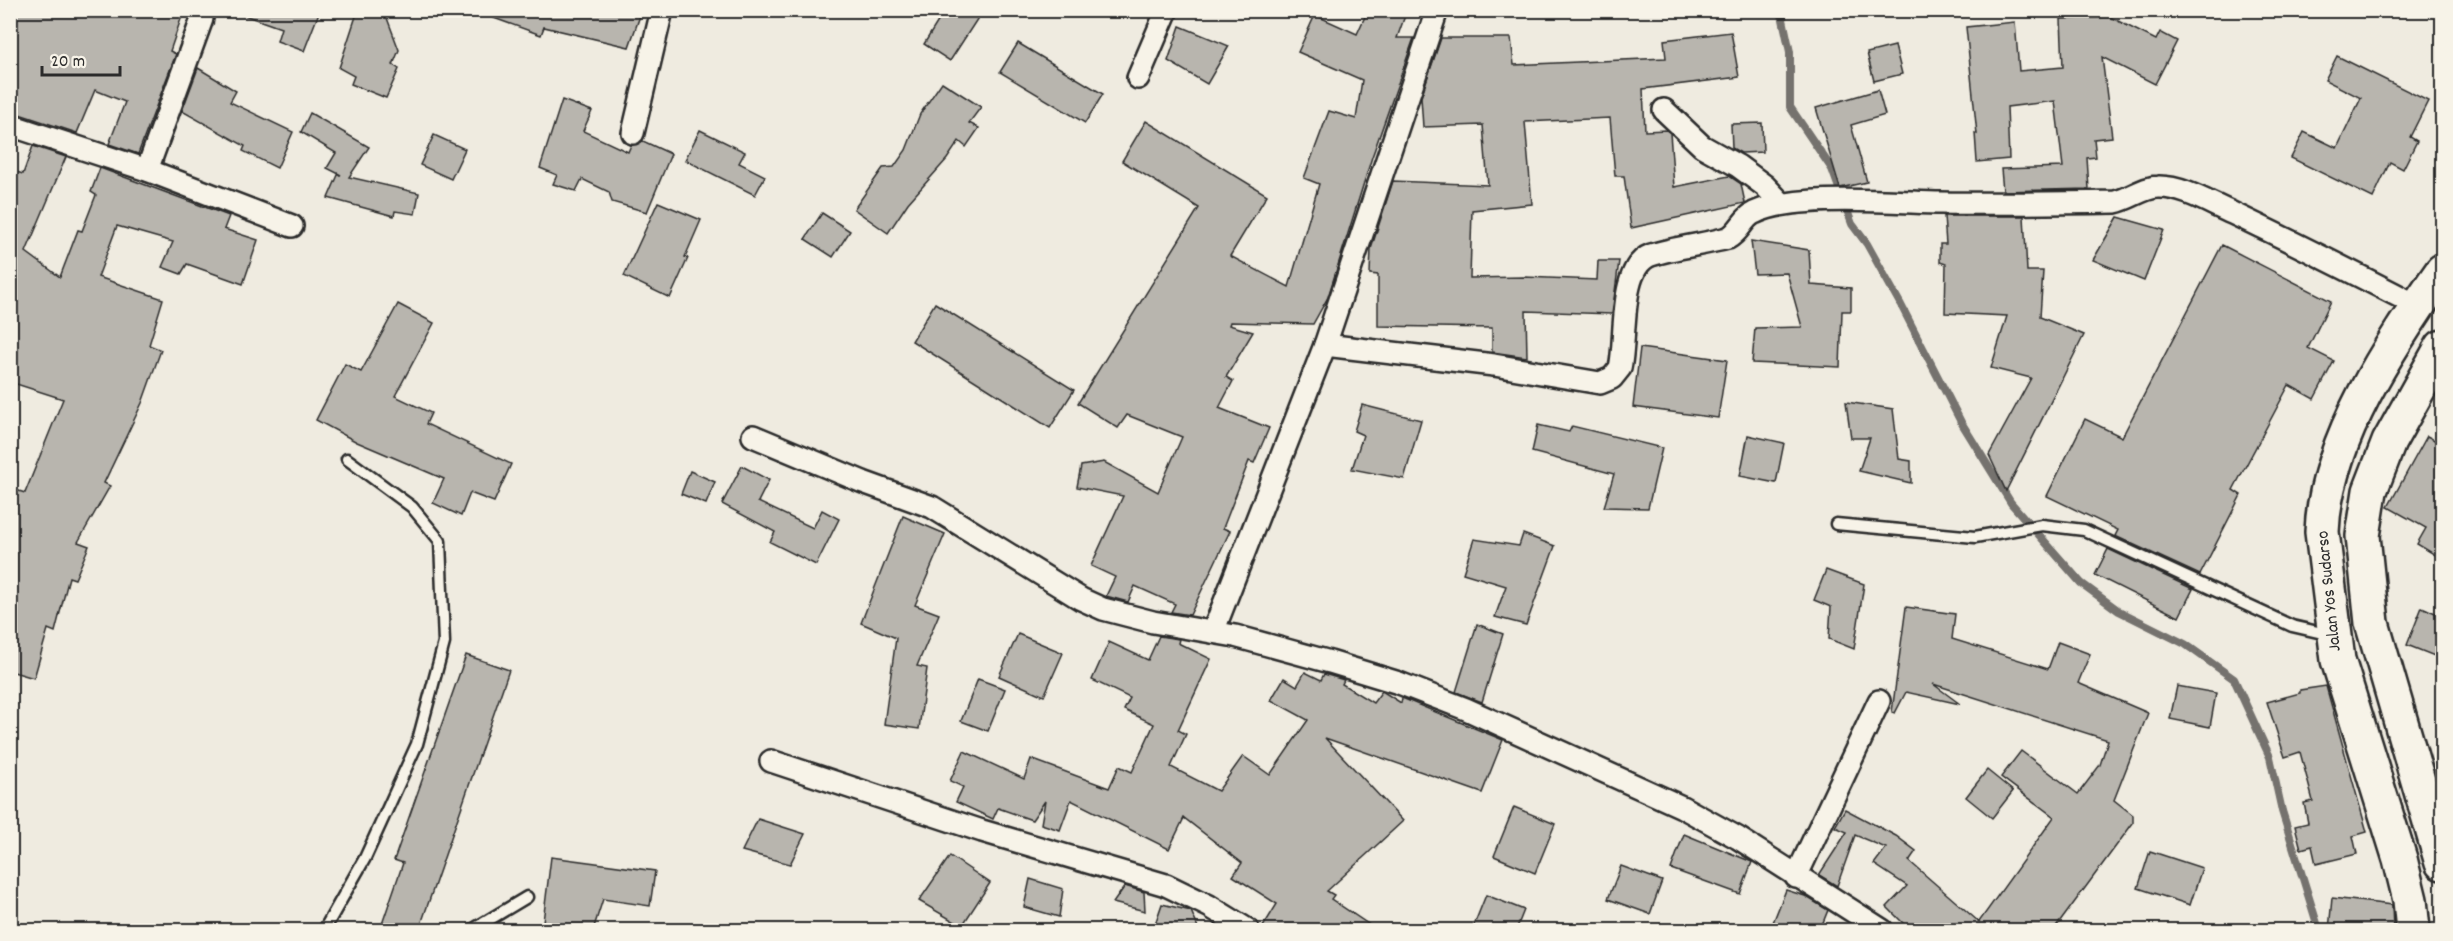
<svg xmlns="http://www.w3.org/2000/svg" width="2453" height="941" font-family="Dekko,sans-serif">
<style>
.lines{fill:none;stroke-linecap:round;stroke-linejoin:round}
.stream{stroke:#74726e;stroke-width:8}
.building{fill:#b8b5ae;stroke:#2b2b2b;stroke-width:1.5}
.lane-casing{stroke:#2b2b2b;stroke-width:15}
.street-casing{stroke:#2b2b2b;stroke-width:26}
.highway-casing{stroke:#2b2b2b;stroke-width:38}
.lane{stroke:#f7f3e8;stroke-width:10}
.street{stroke:#f7f3e8;stroke-width:21}
.highway{stroke:#f7f3e8;stroke-width:33}
.labels{text-anchor:middle;dominant-baseline:central;stroke-width:5;stroke-linejoin:round;paint-order:stroke}
.street-label{font-size:18px;fill:#2b2b2b;stroke:#f7f3e8}
</style>
<rect width="100%" height="100%" fill="#efebe0"/>
<filter id="ink" filterUnits="userSpaceOnUse"><feTurbulence type="fractalNoise" baseFrequency=".0167" numOctaves="2"/><feDisplacementMap in="SourceGraphic" scale="12" xChannelSelector="R" yChannelSelector="G"/><feConvolveMatrix kernelMatrix="1 2 1 2 8 2 1 2 1" color-interpolation-filters="sRGB"/></filter>
<g filter="url(#ink)">
<g class="lines">
<!-- stream -->
<path class="stream" d="M 1781,10 L 1790,52 L 1790,107 L 1832,169 L 1852,224 L 1867,244 L 1901,305 L 1961,422 L 2011,503 L 2081,583 L 2119,611 L 2185,644 L 2234,679 L 2270,757 L 2282,811 L 2319,930"/>
</g>
<!-- building -->
<g class="building">
<path d="M 10,10 L 184,10 L 170,51 L 176,54 L 138,154 L 109,144 L 125,102 L 95,90 L 77,133 L 10,111 Z"/>
<path d="M 241,10 L 320,10 L 304,51 L 277,41 L 281,28 L 241,14 Z"/>
<path d="M 358,10 L 384,10 L 399,50 L 393,65 L 399,69 L 386,98 L 351,84 L 354,76 L 339,68 Z"/>
<path d="M 481,10 L 642,10 L 629,47 L 544,27 L 541,35 L 480,13 Z"/>
<path d="M 945,10 L 983,10 L 950,61 L 924,44 Z"/>
<path d="M 1368,10 L 1407,10 L 1397,38 L 1414,38 L 1372,157 L 1328,297 L 1313,324 L 1230,322 L 1229,325 L 1253,332 L 1226,377 L 1233,381 L 1219,408 L 1269,428 L 1254,463 L 1249,461 L 1223,528 L 1230,531 L 1190,615 L 1171,612 L 1175,604 L 1135,586 L 1128,602 L 1106,596 L 1115,577 L 1091,566 L 1123,496 L 1077,487 L 1081,466 L 1104,462 L 1158,492 L 1182,437 L 1127,415 L 1118,428 L 1078,403 L 1199,208 L 1122,161 L 1146,121 L 1267,195 L 1230,256 L 1289,287 L 1319,184 L 1304,178 L 1329,111 L 1356,119 L 1362,80 L 1298,52 L 1315,15 L 1357,34 Z"/>
<path d="M 2110,17 L 2156,40 L 2160,32 L 2177,41 L 2155,84 L 2102,57 L 2112,137 L 2094,139 L 2096,157 L 2087,158 L 2089,189 L 2003,191 L 2001,169 L 2063,167 L 2055,101 L 2007,107 L 2009,159 L 1977,162 L 1975,133 L 1977,134 L 1966,27 L 2015,22 L 2019,71 L 2063,67 L 2061,19 Z"/>
<path d="M 1180,26 L 1229,46 L 1207,84 L 1168,61 Z"/>
<path d="M 1731,32 L 1739,77 L 1643,89 L 1645,131 L 1666,130 L 1670,133 L 1674,187 L 1729,176 L 1741,184 L 1745,203 L 1631,228 L 1624,176 L 1615,176 L 1610,118 L 1525,122 L 1532,204 L 1472,210 L 1470,278 L 1524,277 L 1597,280 L 1598,261 L 1619,261 L 1612,314 L 1526,311 L 1527,357 L 1492,352 L 1492,328 L 1378,326 L 1378,275 L 1370,274 L 1371,249 L 1393,181 L 1488,185 L 1483,125 L 1423,127 L 1421,97 L 1441,38 L 1511,38 L 1514,65 L 1666,58 L 1664,40 Z"/>
<path d="M 1018,43 L 1103,94 L 1085,123 L 1000,72 Z"/>
<path d="M 1895,46 L 1902,74 L 1874,81 L 1867,53 Z"/>
<path d="M 2337,56 L 2428,101 L 2410,137 L 2417,141 L 2403,169 L 2390,162 L 2373,198 L 2291,158 L 2304,132 L 2337,148 L 2361,98 L 2325,80 Z"/>
<path d="M 198,68 L 236,91 L 230,102 L 293,132 L 277,168 L 243,151 L 245,146 L 182,111 Z"/>
<path d="M 942,82 L 981,107 L 969,123 L 979,128 L 966,147 L 959,141 L 947,159 L 908,203 L 888,233 L 854,209 L 883,168 L 894,167 L 906,150 L 920,114 Z"/>
<path d="M 1878,90 L 1885,115 L 1851,125 L 1867,182 L 1840,188 L 1816,108 Z"/>
<path d="M 562,100 L 592,111 L 583,131 L 628,152 L 631,145 L 643,141 L 671,154 L 647,212 L 612,202 L 609,192 L 582,179 L 576,191 L 553,184 L 557,175 L 540,168 Z"/>
<path d="M 310,113 L 369,147 L 349,177 L 419,193 L 415,214 L 395,211 L 394,216 L 328,198 L 338,175 L 341,175 L 327,168 L 336,153 L 301,132 Z"/>
<path d="M 1762,123 L 1763,152 L 1741,153 L 1732,148 L 1731,124 Z"/>
<path d="M 700,130 L 745,152 L 739,163 L 765,176 L 755,195 L 685,160 Z"/>
<path d="M 434,135 L 465,149 L 451,179 L 420,165 Z"/>
<path d="M 33,146 L 66,157 L 26,252 L 60,277 L 78,230 L 82,231 L 96,195 L 91,192 L 100,168 L 229,216 L 224,229 L 258,240 L 243,284 L 187,264 L 181,274 L 162,267 L 173,242 L 117,226 L 98,277 L 163,299 L 149,345 L 161,350 L 142,403 L 104,483 L 110,486 L 78,542 L 89,546 L 75,579 L 69,577 L 55,632 L 48,629 L 34,678 L 10,671 L 10,488 L 25,493 L 63,399 L 10,382 L 10,170 L 23,174 Z"/>
<path d="M 658,202 L 701,220 L 685,257 L 688,258 L 670,298 L 624,276 Z"/>
<path d="M 822,213 L 850,231 L 833,257 L 805,239 Z"/>
<path d="M 1944,216 L 2024,216 L 2027,271 L 2043,271 L 2040,317 L 2084,335 L 2006,491 L 1989,455 L 2031,378 L 1991,368 L 2007,316 L 1945,313 L 1946,264 L 1940,262 L 1940,244 L 1946,244 Z"/>
<path d="M 2118,217 L 2164,230 L 2144,281 L 2093,260 Z"/>
<path d="M 1751,241 L 1809,250 L 1811,285 L 1851,288 L 1851,311 L 1842,311 L 1840,367 L 1752,363 L 1755,328 L 1802,327 L 1787,273 L 1755,274 Z"/>
<path d="M 2222,245 L 2331,301 L 2308,348 L 2334,361 L 2314,399 L 2289,385 L 2233,490 L 2241,495 L 2200,575 L 2115,536 L 2118,530 L 2047,496 L 2085,419 L 2122,437 Z"/>
<path d="M 935,303 L 1074,390 L 1050,428 L 912,341 Z"/>
<path d="M 398,304 L 434,323 L 395,396 L 431,413 L 426,424 L 511,464 L 494,502 L 470,493 L 461,516 L 433,503 L 444,479 L 357,442 L 316,420 L 345,364 L 361,372 Z"/>
<path d="M 1640,348 L 1727,360 L 1718,418 L 1633,407 Z"/>
<path d="M 1846,402 L 1893,409 L 1899,459 L 1911,461 L 1911,483 L 1859,471 L 1870,438 L 1851,438 Z"/>
<path d="M 1362,405 L 1421,420 L 1404,479 L 1352,469 L 1363,435 L 1354,431 Z"/>
<path d="M 1538,425 L 1569,432 L 1572,426 L 1662,448 L 1648,508 L 1604,507 L 1614,474 L 1532,452 Z"/>
<path d="M 1748,435 L 1784,443 L 1776,483 L 1740,476 Z"/>
<path d="M 2427,436 L 2442,444 L 2442,559 L 2417,544 L 2426,528 L 2388,507 Z"/>
<path d="M 742,466 L 769,480 L 758,502 L 813,528 L 822,510 L 839,519 L 816,565 L 770,542 L 775,532 L 722,504 Z"/>
<path d="M 690,471 L 715,482 L 706,504 L 681,494 Z"/>
<path d="M 903,516 L 945,534 L 915,605 L 939,614 L 917,666 L 927,668 L 919,729 L 884,724 L 896,638 L 861,623 Z"/>
<path d="M 1523,534 L 1555,546 L 1526,625 L 1495,617 L 1506,586 L 1463,573 L 1474,539 L 1519,546 Z"/>
<path d="M 2108,549 L 2193,589 L 2179,617 L 2095,575 Z"/>
<path d="M 1826,570 L 1864,584 L 1854,649 L 1829,639 L 1831,607 L 1814,600 Z"/>
<path d="M 1906,607 L 1955,614 L 1952,639 L 2048,669 L 2058,642 L 2090,654 L 2078,683 L 2148,713 L 2114,800 L 2133,815 L 2133,823 L 2054,930 L 1910,930 L 1887,907 L 1907,886 L 1874,864 L 1886,848 L 1855,835 L 1837,886 L 1819,875 L 1847,832 L 1835,827 L 1845,809 L 1896,836 L 1916,851 L 1909,861 L 1979,922 L 2054,817 L 2001,777 L 2021,751 L 2078,794 L 2100,765 L 2108,740 L 1933,684 L 1960,704 L 1906,692 L 1895,713 L 1892,712 Z"/>
<path d="M 2422,607 L 2442,616 L 2442,659 L 2407,645 Z"/>
<path d="M 1477,624 L 1503,634 L 1482,702 L 1456,692 Z"/>
<path d="M 1018,634 L 1063,653 L 1044,696 L 999,676 Z"/>
<path d="M 1159,636 L 1179,639 L 1178,643 L 1211,659 L 1178,730 L 1186,734 L 1171,767 L 1218,791 L 1243,756 L 1270,775 L 1308,720 L 1271,700 L 1284,678 L 1297,686 L 1305,672 L 1321,680 L 1324,674 L 1344,680 L 1342,684 L 1373,703 L 1382,691 L 1401,703 L 1402,698 L 1503,740 L 1482,793 L 1325,738 L 1403,821 L 1327,891 L 1334,895 L 1331,899 L 1377,930 L 1261,930 L 1277,904 L 1233,876 L 1242,863 L 1184,818 L 1169,849 L 1071,800 L 1060,830 L 1041,824 L 1045,801 L 1032,820 L 998,808 L 993,819 L 956,802 L 963,787 L 950,781 L 964,751 L 1024,779 L 1031,759 L 1109,788 L 1119,766 L 1132,772 L 1154,724 L 1124,710 L 1130,698 L 1092,680 L 1109,642 L 1148,660 Z"/>
<path d="M 466,655 L 509,670 L 419,930 L 380,930 L 403,863 L 394,860 Z"/>
<path d="M 978,679 L 1005,689 L 988,731 L 961,721 Z"/>
<path d="M 2177,686 L 2216,693 L 2210,727 L 2170,719 Z"/>
<path d="M 2326,686 L 2367,832 L 2353,836 L 2357,854 L 2316,864 L 2312,846 L 2301,849 L 2295,826 L 2308,823 L 2304,803 L 2313,801 L 2300,752 L 2285,757 L 2267,702 L 2300,693 L 2300,690 Z"/>
<path d="M 1987,770 L 2013,791 L 1992,818 L 1966,797 Z"/>
<path d="M 1514,807 L 1555,824 L 1535,873 L 1494,856 Z"/>
<path d="M 758,819 L 805,834 L 790,864 L 742,851 Z"/>
<path d="M 1684,834 L 1752,862 L 1740,894 L 1671,869 Z"/>
<path d="M 2150,851 L 2202,868 L 2190,905 L 2138,888 Z"/>
<path d="M 950,856 L 990,883 L 962,926 L 919,901 Z"/>
<path d="M 551,857 L 655,871 L 650,906 L 603,899 L 593,930 L 542,930 Z"/>
<path d="M 1621,866 L 1662,881 L 1650,914 L 1608,899 Z"/>
<path d="M 1030,879 L 1063,889 L 1059,917 L 1024,907 Z"/>
<path d="M 1125,886 L 1144,892 L 1145,911 L 1113,903 Z"/>
<path d="M 1786,890 L 1805,896 L 1828,910 L 1820,930 L 1770,930 Z"/>
<path d="M 1486,895 L 1524,910 L 1516,930 L 1472,930 Z"/>
<path d="M 2332,898 L 2392,905 L 2393,930 L 2329,930 Z"/>
<path d="M 1162,904 L 1191,911 L 1199,930 L 1153,930 Z"/>
</g>
<g class="lines">
<defs>
<g id="lane">
<path d="M 1836,524 L 1975,537 L 2042,525 L 2084,530 L 2292,626 L 2331,635"/>
<path d="M 324,930 L 365,858 L 417,744 L 444,643 L 440,541 L 412,507 L 347,459"/>
<path d="M 472,930 L 527,897"/>
</g>
<g id="street">
<path d="M 1138,78 L 1167,10"/>
<path d="M 1664,110 L 1702,146 L 1738,166 L 1765,186 L 1782,204"/>
<path d="M 10,125 L 147,170 L 292,226"/>
<path d="M 633,133 L 662,10"/>
<path d="M 147,170 L 202,19 L 199,10"/>
<path d="M 1325,345 L 1494,365 L 1600,383 L 1612,378 L 1620,368 C 1627,340 1618,267 1651,255 C 1672,248 1705,244 1728,238 C 1740,232 1743,218 1754,213 C 1794,193 1894,202 1941,203 C 1999,204 2057,203 2115,202 C 2130,199 2144,187 2158,187 C 2182,186 2211,204 2232,213 C 2295,243 2356,274 2418,306"/>
<path d="M 753,436 L 863,482 L 932,507 L 1081,599 L 1103,609 L 1153,622 L 1235,636 L 1330,662 L 1399,683 L 1466,709 L 1682,807 L 1738,838 L 1882,930"/>
<path d="M 1213,632 L 1325,345 L 1437,10"/>
<path d="M 771,761 L 982,831 L 1166,885 L 1209,906 L 1248,930"/>
<path d="M 1796,877 L 1879,701"/>
</g>
<g id="highway">
<path d="M 2442,347 L 2389,442 L 2370,491 L 2363,536 L 2372,623 L 2442,863"/>
<path d="M 2413,930 L 2410,900 L 2400,859 L 2338,660 L 2322,532 C 2325,441 2391,344 2442,271"/>
</g>
</defs>
<!-- lane casing -->
<use href="#lane" class="lane-casing"/>
<!-- street casing -->
<use href="#street" class="street-casing"/>
<!-- highway casing -->
<use href="#highway" class="highway-casing"/>
<!-- lane -->
<use href="#lane" class="lane"/>
<!-- street -->
<use href="#street" class="street"/>
<!-- highway -->
<use href="#highway" class="highway"/>
</g>
</g>
<g class="labels">
<!-- street labels -->
<g class="street-label">
<text transform="translate(2330 591) rotate(-96)">Jalan Yos Sudarso</text>
</g>
</g>
<!-- margin -->
<rect width="2453" height="941" fill="none" stroke="#f7f3e8" stroke-width="36"/>
<rect x="18" y="18" width="2417" height="905" fill="none" stroke="#2b2b2b" stroke-width="2" filter="url(#ink)"/>
<!-- scale -->
<path d="M42 66v9h78v-9" fill="none" stroke="#2b2b2b" stroke-width="3"/>
<text x="51" y="66" font-size="18" fill="#2b2b2b" stroke="#f7f3e8" stroke-width="4.5" paint-order="stroke">20 m</text>
</svg>
